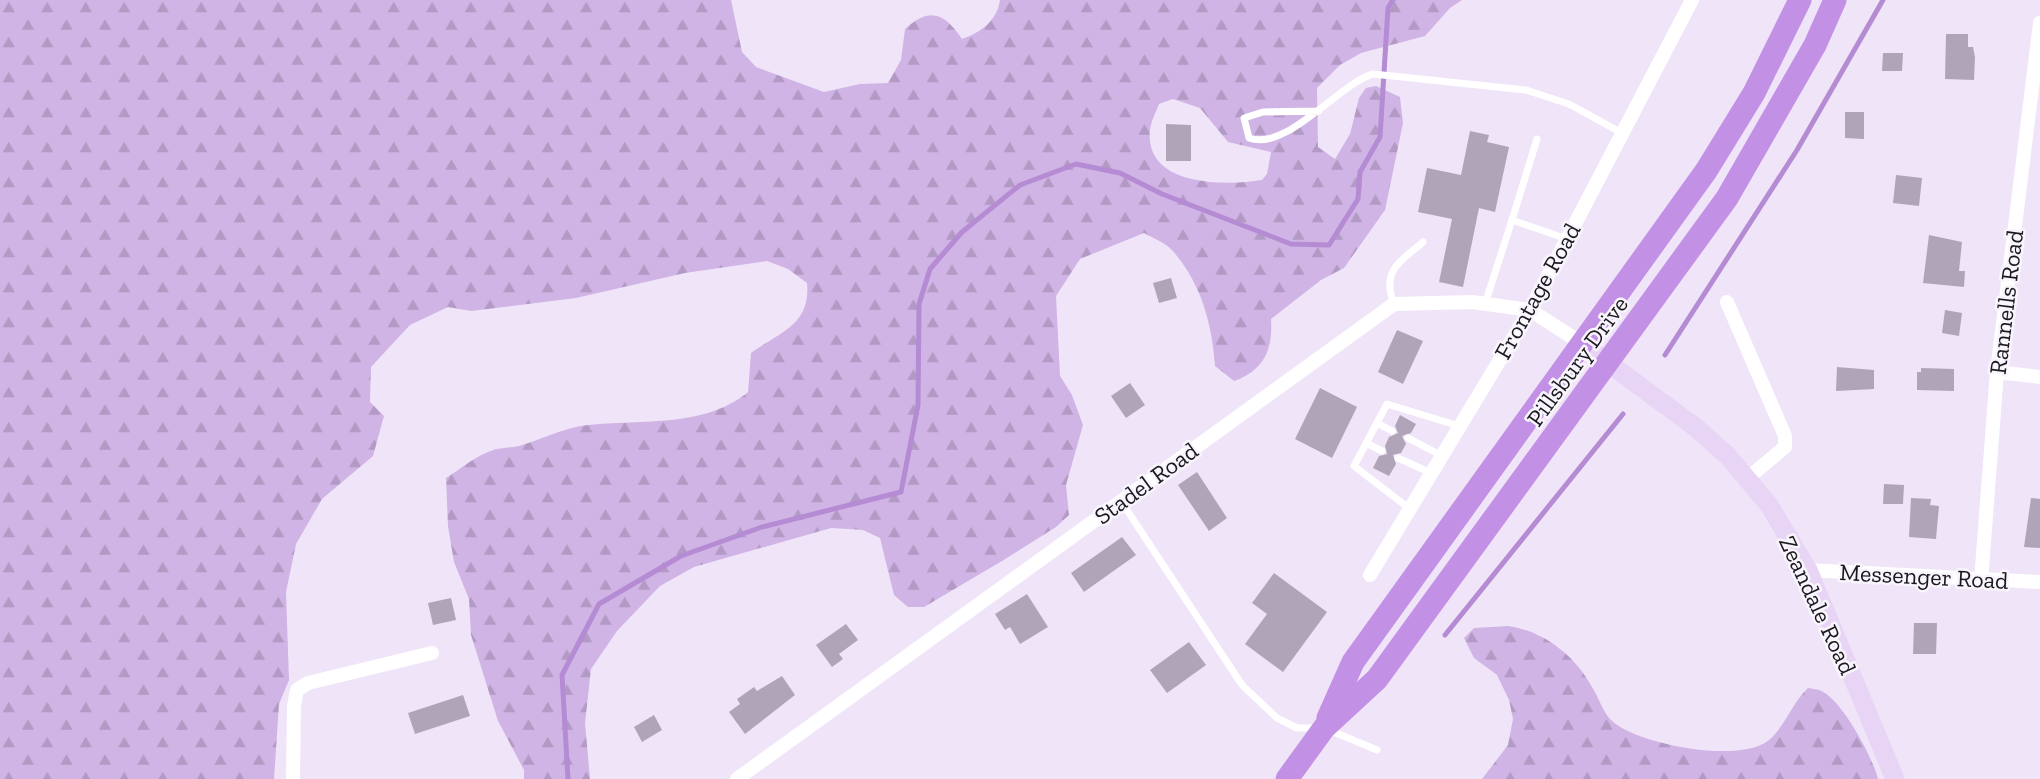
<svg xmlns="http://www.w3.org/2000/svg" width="2040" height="779" font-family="'Zilla Slab',serif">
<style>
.forest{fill:url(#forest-firs);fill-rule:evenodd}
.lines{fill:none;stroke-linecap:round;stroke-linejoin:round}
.stream{stroke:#b58bd3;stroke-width:5}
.building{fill:#b0a5b8}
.service{stroke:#fff;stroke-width:7}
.minor{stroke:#fff;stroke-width:14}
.secondary{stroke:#e8d5f5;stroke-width:19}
.trunk{stroke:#c290e4;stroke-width:23}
.labels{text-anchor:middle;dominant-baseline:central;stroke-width:5;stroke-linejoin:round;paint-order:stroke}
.street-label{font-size:24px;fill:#1c181f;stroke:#f9f5fd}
</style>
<defs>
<pattern id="forest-firs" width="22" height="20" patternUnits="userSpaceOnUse" patternTransform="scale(1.75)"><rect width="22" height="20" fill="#d0b4e5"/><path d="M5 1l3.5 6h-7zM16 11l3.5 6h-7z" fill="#b29ac4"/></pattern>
</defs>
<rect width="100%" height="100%" fill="#f0e5f8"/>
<!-- forest -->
<g class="forest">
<path d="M 0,0 L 731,0 L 742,52 L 756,67 L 824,92 L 860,84 L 888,83 L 901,60 L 905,29 C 929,7 944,12 962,39 C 980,33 997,21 1000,0 L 1462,0 L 1450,8 L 1425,36 L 1361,53 L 1340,65 L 1317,88 L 1318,147 L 1335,159 L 1350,134 L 1359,98 L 1366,88 L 1376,86 L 1400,97 L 1403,123 L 1385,210 L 1344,268 L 1321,280 L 1271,319 C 1273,350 1264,370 1234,381 L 1215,366 C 1212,323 1201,283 1172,250 C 1165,243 1153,238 1144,233 L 1080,259 L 1056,296 L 1060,376 L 1072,395 L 1083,425 L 1066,485 L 1069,515 L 1056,527 L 1002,561 L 924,607 L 908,607 L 894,595 L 880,538 L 863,530 L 831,528 L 694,567 L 660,586 L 617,631 L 591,669 L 585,723 L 590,779 L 524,779 L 524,770 L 498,721 L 471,635 L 469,599 L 454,562 L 448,526 L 446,478 C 459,470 473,458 488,452 C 497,448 509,448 519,446 C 540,440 559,430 581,426 C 636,418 702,430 748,392 L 751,353 C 780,332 811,325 807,283 L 788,269 L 767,261 L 685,273 L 576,298 L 471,311 L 448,307 L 410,325 L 371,367 L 370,402 L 384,416 L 373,456 L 322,499 L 296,544 L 286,592 L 289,680 L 279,704 L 274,779 L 0,779 ZM 1173,99 L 1200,108 L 1228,142 L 1271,152 L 1267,174 L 1262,180 C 1225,186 1144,187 1150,130 C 1151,121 1156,112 1159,104 Z"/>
<path d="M 1508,626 C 1544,631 1575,656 1592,687 C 1598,696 1603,712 1611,720 C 1637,745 1741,764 1769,740 C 1786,725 1792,703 1808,688 C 1813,689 1819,689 1823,692 C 1843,702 1873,758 1878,779 L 1482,779 L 1508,745 L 1513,719 L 1509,700 L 1497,675 L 1474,658 L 1464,638 L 1474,628 Z"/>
</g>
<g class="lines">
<!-- stream -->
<g class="stream">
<path d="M 1665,355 L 1797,150 L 1883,0"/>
<path d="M 1445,635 L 1623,414"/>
<path d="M 568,779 L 562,675 L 599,604 L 681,556 L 762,527 L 901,492 L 918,405 L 919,304 L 930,269 L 962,232 L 1020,185 L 1076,164 L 1120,173 L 1162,194 L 1291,244 L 1329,245 L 1358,199 L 1360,172 L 1380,137 L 1388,8 L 1393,0"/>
</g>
</g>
<!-- building -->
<g class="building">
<path d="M 1946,34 L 1968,34 L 1968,47 L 1973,47 L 1975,57 L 1974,80 L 1945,79 Z"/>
<path d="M 1883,53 L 1903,53 L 1902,71 L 1882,71 Z"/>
<path d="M 1845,112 L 1864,112 L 1864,139 L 1845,138 Z"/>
<path d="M 1166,124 L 1191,125 L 1191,161 L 1166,161 Z"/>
<path d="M 1470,131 L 1489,135 L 1487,142 L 1509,147 L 1495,212 L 1479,208 L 1463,287 L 1439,282 L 1452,219 L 1418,212 L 1427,168 L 1461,175 Z"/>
<path d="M 1896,175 L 1922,178 L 1919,206 L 1893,203 Z"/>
<path d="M 1929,235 L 1962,242 L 1959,271 L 1965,271 L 1964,287 L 1923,283 Z"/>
<path d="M 1171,278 L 1177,298 L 1159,303 L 1153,283 Z"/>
<path d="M 1945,310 L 1962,313 L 1959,336 L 1942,333 Z"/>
<path d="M 1397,330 L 1423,341 L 1403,384 L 1378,372 Z"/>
<path d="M 1837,367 L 1874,370 L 1874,389 L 1836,391 Z"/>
<path d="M 1921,368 L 1954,369 L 1954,391 L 1917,390 L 1917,372 L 1921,372 Z"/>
<path d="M 1130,383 L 1145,405 L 1126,418 L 1111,396 Z"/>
<path d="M 1320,388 L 1357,407 L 1332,458 L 1295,439 Z"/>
<path d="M 1400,415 L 1416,424 L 1411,433 L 1402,436 L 1406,444 L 1401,453 L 1393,455 L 1396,464 L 1389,476 L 1373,468 L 1379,456 L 1387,454 L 1385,446 L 1389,437 L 1398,433 L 1395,426 Z"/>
<path d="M 1197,472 L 1227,518 L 1209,531 L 1178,485 Z"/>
<path d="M 1884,484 L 1904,485 L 1903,504 L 1883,504 Z"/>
<path d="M 1911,498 L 1931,499 L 1930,505 L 1939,506 L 1936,539 L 1909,537 Z"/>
<path d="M 2031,498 L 2040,499 L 2040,548 L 2024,547 Z"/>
<path d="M 1122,537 L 1136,555 L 1084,592 L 1071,573 Z"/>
<path d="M 1274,573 L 1327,612 L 1283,672 L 1245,644 L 1267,614 L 1252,603 Z"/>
<path d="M 1027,594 L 1048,627 L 1020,644 L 1010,627 L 1005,630 L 995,614 Z"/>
<path d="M 451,598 L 456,620 L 433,625 L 428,603 Z"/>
<path d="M 1914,623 L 1937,623 L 1936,654 L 1913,654 Z"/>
<path d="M 846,624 L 858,640 L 839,654 L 843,659 L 832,667 L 816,645 Z"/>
<path d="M 1189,642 L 1206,665 L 1167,693 L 1150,670 Z"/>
<path d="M 782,676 L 795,695 L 745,734 L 729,712 L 740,704 L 737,699 L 754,687 L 757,691 Z"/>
<path d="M 463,695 L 470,716 L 415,734 L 408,713 Z"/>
<path d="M 654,715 L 662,730 L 642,742 L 634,727 Z"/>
</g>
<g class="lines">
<!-- service -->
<g class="service">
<path d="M 1319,111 L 1263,112 L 1244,118 L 1249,138 C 1286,152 1340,83 1373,74 L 1526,90 L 1569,104 L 1622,133"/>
<path d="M 1537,139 L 1512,220 L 1567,239"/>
<path d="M 1394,304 C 1381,270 1400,262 1423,242"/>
<path d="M 1485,304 L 1512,220"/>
<path d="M 1377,423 L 1392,431"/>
<path d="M 1408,438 L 1442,456"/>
<path d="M 1366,443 L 1382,451"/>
<path d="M 1398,458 L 1431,473"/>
<path d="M 1121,501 L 1242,685 L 1277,718 L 1297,728 L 1318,728"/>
<path d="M 1410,509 L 1354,466 L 1387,404 L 1459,426"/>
<path d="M 1329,730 L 1377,750"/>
</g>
<!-- minor -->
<g class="minor">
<path d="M 1727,302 L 1785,436 L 1785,447 L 1748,478"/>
<path d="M 1997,372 L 2040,377"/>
<path d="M 1808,570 L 2040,582"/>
<path d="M 1370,575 L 1530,310 L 1692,0"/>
<path d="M 1981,581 L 1997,372 L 2040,23"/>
<path d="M 293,779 L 294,706 L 297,690 L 308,683 L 432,653"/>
<path d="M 737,779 L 1394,304 L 1472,302 L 1530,310 L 1583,344"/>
</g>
<!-- secondary -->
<path class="secondary" d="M 1583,344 L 1695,427 L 1727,455 L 1769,505 L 1808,570 L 1895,779"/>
<!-- trunk -->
<g class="trunk">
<path d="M 1328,718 L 1353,662 L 1706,171 L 1754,93 L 1800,0"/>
<path d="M 1287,779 L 1324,728 L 1377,679 L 1727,198 L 1815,45 L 1835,0"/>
</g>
</g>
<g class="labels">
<!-- street labels -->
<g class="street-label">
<text transform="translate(1537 291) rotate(-61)">Frontage Road</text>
<text transform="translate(2006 302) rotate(-83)">Rannells Road</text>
<text transform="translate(1577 361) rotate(-54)">Pillsbury Drive</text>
<text transform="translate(1146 483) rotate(-36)">Stadel Road</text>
<text transform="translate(1924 576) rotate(3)">Messenger Road</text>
<text transform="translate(1818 605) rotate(65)">Zeandale Road</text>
</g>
</g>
</svg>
